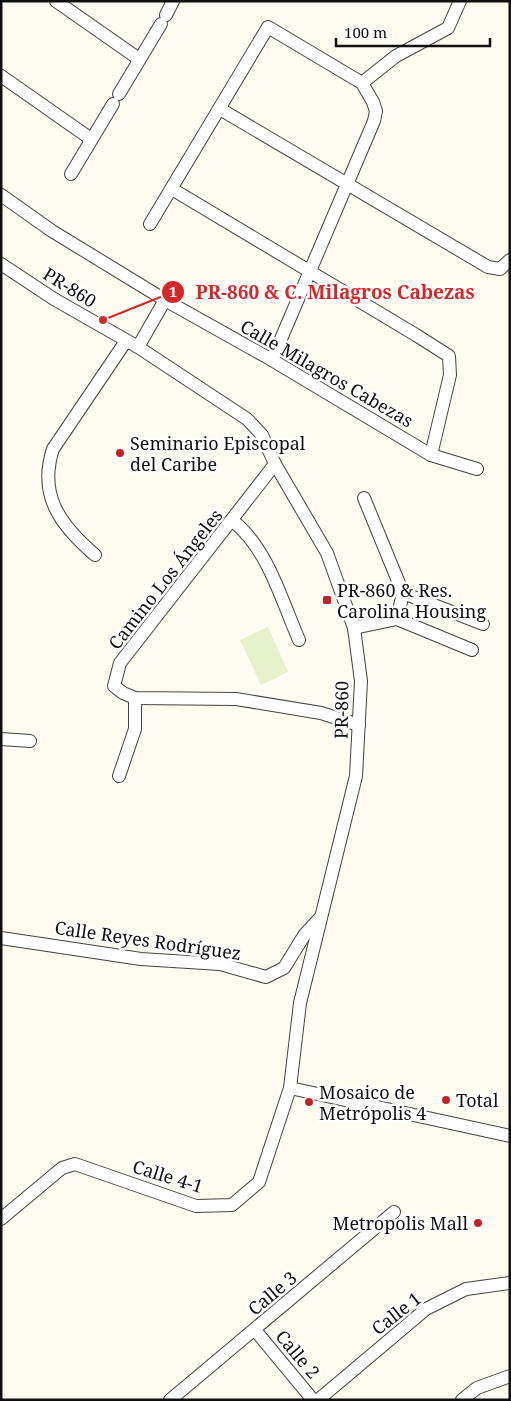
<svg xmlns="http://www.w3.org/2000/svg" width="511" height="1401" font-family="'Noto Serif',serif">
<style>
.pitch{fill:#e5f2cb}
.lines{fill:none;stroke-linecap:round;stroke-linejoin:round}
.minor-casing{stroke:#424242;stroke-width:14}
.minor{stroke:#fff;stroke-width:12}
.poi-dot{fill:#c4222a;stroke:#fff;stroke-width:2}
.labels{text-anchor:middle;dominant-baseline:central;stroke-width:5;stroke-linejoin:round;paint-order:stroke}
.street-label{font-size:18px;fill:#0f0f0f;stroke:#fff}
.poi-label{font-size:18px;fill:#0f0f0f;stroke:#fff;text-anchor:start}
.leader{fill:none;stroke:#d62828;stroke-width:2}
.callout-dot{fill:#d62828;stroke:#fff;stroke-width:2}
.mark-label{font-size:15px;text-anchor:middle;font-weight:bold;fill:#fff}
.callout-label{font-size:19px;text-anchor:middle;font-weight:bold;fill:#d62828;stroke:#fff;stroke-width:5;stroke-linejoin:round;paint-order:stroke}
</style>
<rect width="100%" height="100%" fill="#fffcf1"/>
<!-- pitch -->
<path class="pitch" d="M 268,627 L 288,672 L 261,685 L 240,640 Z"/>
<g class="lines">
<defs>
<g id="minor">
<path d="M 56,1 L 139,59"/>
<path d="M 166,15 L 173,1"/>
<path d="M 1,76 L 91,139"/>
<path d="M 362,83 L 396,56 L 448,28 L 460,1"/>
<path d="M 119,94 L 161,24"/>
<path d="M 220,109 L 488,267 L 500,269 L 510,260"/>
<path d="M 71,174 L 113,104"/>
<path d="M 172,189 L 416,335 L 449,356 L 450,375 L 431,455"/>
<path d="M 1,195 L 52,231 L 165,300 L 272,360 L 431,455 L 477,469"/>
<path d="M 150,224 L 268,27 L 362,83 L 373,102 L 376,111 L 374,121 L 272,360"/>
<path d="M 1,264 L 54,299 L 138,347 L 247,419 L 262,435 L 275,464 L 327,553 L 354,628 L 361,681 L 356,776 L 300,1003 L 290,1088 L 259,1182 L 232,1205 L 196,1206 L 75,1164 L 62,1168 L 1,1219"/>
<path d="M 138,347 L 165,300"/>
<path d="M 275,464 L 120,663 L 114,686 L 123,693 L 135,698 L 236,699 L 321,713 L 359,725"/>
<path d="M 364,498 L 403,593 L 397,619"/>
<path d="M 233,521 C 268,549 281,599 299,640"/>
<path d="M 95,555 C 60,525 38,495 53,449 L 126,341"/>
<path d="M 403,593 L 483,624"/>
<path d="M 354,628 L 397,619 L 472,650"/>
<path d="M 1,739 L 30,741"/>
<path d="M 119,776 L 135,729 L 135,698"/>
<path d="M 1,938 L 141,959 L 220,964 L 266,977 L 284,968 L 305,934 L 319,919"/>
<path d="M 290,1088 L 510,1136"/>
<path d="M 255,1330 L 313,1400"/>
<path d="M 170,1400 L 394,1212"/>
<path d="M 318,1400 L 426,1309 L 466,1289 L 510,1283"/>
<path d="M 462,1400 L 477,1388 L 510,1376"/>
</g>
</defs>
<!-- minor casing -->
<use href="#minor" class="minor-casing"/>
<!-- minor -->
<use href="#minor" class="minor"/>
</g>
<!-- markers -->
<g class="poi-dot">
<circle cx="120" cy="453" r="5"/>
<rect x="322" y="595" width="10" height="10" rx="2.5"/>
<circle cx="446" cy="1100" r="5"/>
<circle cx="309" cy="1102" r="5"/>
<circle cx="478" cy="1223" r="5"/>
</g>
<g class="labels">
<!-- street labels -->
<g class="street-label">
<text transform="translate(70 287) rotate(32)">PR-860</text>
<text transform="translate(327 373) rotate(30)">Calle Milagros Cabezas</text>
<text transform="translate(165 579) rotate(-52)">Camino Los Ángeles</text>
<text transform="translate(341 710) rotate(-89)">PR-860</text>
<text transform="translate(148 940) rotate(8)">Calle Reyes Rodríguez</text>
<text transform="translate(168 1176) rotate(17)">Calle 4-1</text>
<text transform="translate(272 1293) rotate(-40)">Calle 3</text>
<text transform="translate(396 1313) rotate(-38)">Calle 1</text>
<text transform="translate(298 1354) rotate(50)">Calle 2</text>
</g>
<!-- poi labels -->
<g class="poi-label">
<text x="130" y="443">Seminario Episcopal<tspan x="130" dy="21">del Caribe</tspan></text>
<text x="337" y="590">PR-860 &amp; Res.<tspan x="337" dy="21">Carolina Housing</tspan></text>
<text x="319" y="1092">Mosaico de<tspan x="319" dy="21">Metrópolis 4</tspan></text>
<text x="456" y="1100">Total</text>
<text x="468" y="1223" text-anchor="end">Metropolis Mall</text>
</g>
</g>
<!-- callouts -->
<path class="leader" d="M103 320L173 292"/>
<g class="callout-dot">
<circle cx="103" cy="320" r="5"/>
<circle cx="173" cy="292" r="12"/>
</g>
<g class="mark-label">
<text x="173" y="297">1</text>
</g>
<g class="callout-label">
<text x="335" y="299">PR-860 &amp; C. Milagros Cabezas</text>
</g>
<!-- border -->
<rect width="511" height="1401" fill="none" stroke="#0f0f0f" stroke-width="5"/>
<!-- scale -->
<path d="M336 38v8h154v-8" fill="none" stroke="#0f0f0f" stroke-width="2.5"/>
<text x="344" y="38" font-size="15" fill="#0f0f0f" stroke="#ffffff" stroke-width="4" paint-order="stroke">100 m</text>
</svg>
